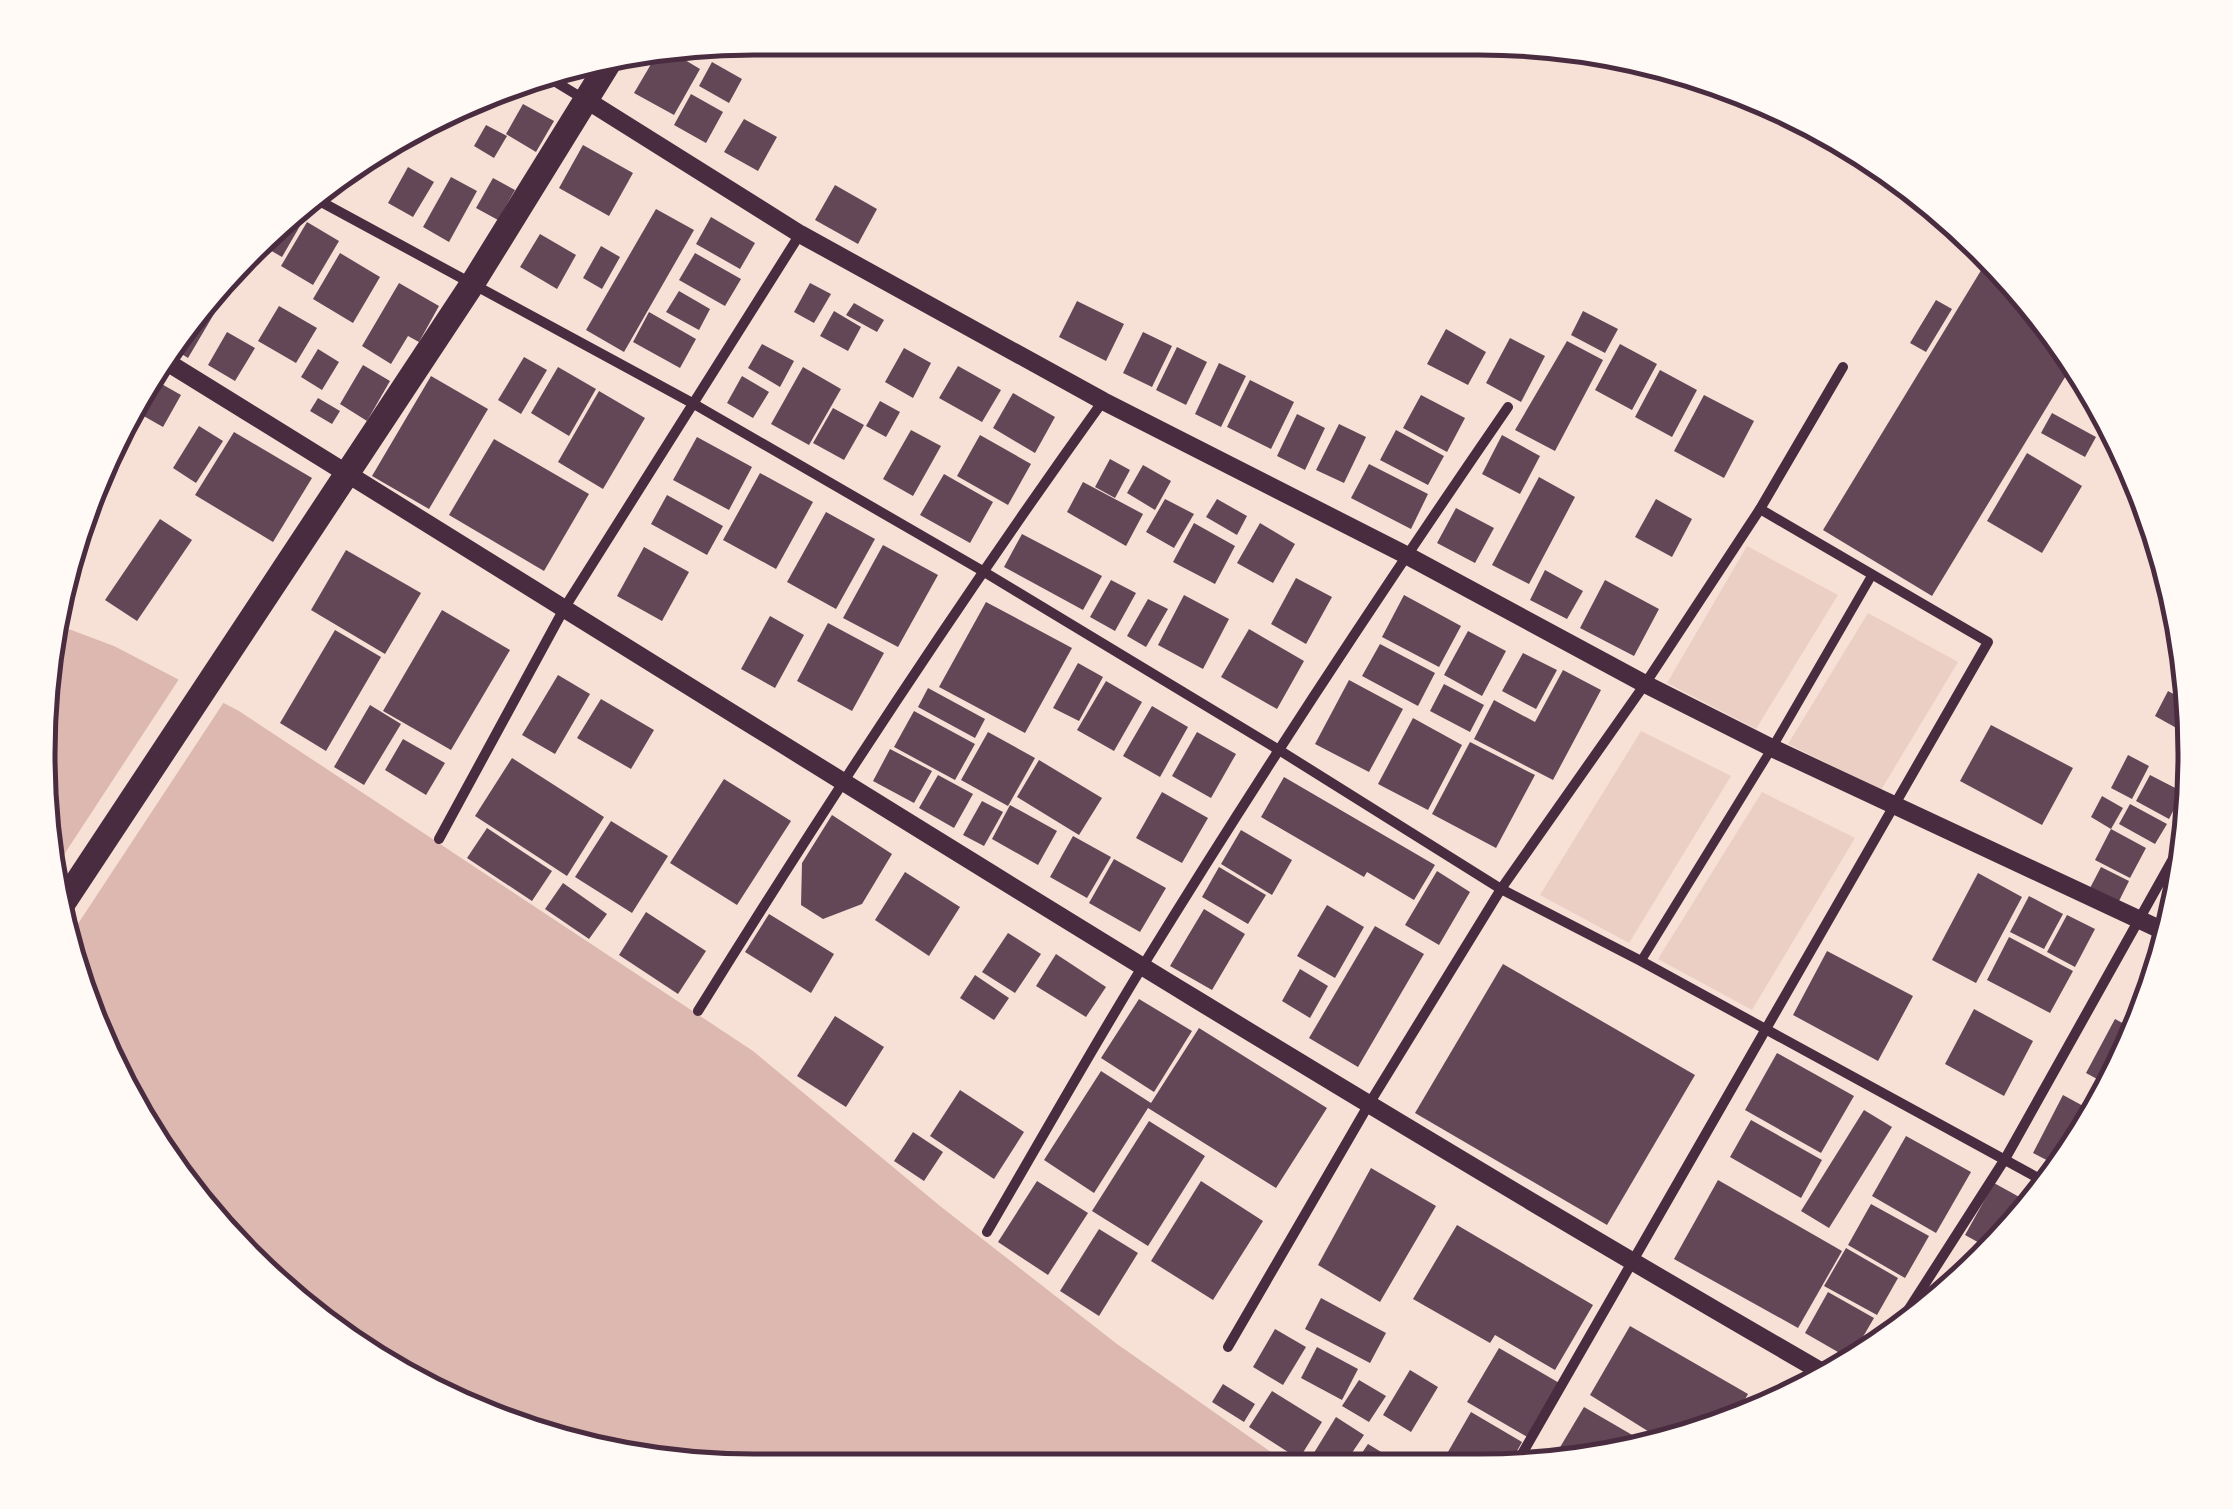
<svg xmlns="http://www.w3.org/2000/svg" width="2233" height="1509" font-family="'DM Sans',sans-serif">
<style>
.green{fill:#ebcfc5}
.water{fill:#dcb8b0}
.pier{fill:#f7e1d7}
.building{fill:#644757}
.lines{fill:none;stroke-linecap:round;stroke-linejoin:round}
.pedestrian{stroke:#4a2c40;stroke-width:9}
.minor{stroke:#4a2c40;stroke-width:10}
.tertiary{stroke:#4a2c40;stroke-width:18}
.primary{stroke:#4a2c40;stroke-width:25}
.rim{fill:none;stroke:#4a2c40;stroke-width:5}
</style>
<rect width="100%" height="100%" fill="#f7e1d7"/>
<!-- green -->
<g class="green">
<path d="M 1747,546 L 1838,595 L 1756,729 L 1667,683 Z"/>
<path d="M 1868,613 L 1958,662 L 1881,790 L 1788,744 Z"/>
<path d="M 1641,731 L 1731,776 L 1629,943 L 1540,895 Z"/>
<path d="M 1762,792 L 1855,838 L 1752,1010 L 1658,959 Z"/>
</g>
<!-- water -->
<path class="water" d="M 58,625 L 114,646 L 239,711 L 753,1051 L 940,1206 L 1117,1344 L 1295,1469 L 615,1458 L 437,1397 L 248,1262 L 133,1112 L 51,895 L 39,707 Z"/>
<!-- pier -->
<path class="pier" d="M 181,676 L 226,699 L 68,939 L 51,895 L 50,876 Z"/>
<!-- building -->
<g class="building">
<path d="M 670,51 L 700,69 L 674,115 L 634,93 L 657,54 Z"/>
<path d="M 712,62 L 742,79 L 729,103 L 699,86 Z"/>
<path d="M 691,94 L 723,112 L 706,143 L 674,125 Z"/>
<path d="M 523,104 L 554,121 L 536,152 L 506,134 Z"/>
<path d="M 744,119 L 777,137 L 758,171 L 724,152 Z"/>
<path d="M 486,125 L 507,136 L 494,158 L 474,146 Z"/>
<path d="M 583,145 L 633,173 L 609,216 L 559,188 Z"/>
<path d="M 408,167 L 434,182 L 413,217 L 388,203 Z"/>
<path d="M 451,177 L 477,191 L 449,242 L 423,227 Z"/>
<path d="M 493,178 L 515,190 L 498,220 L 476,208 Z"/>
<path d="M 835,185 L 877,209 L 858,244 L 815,220 Z"/>
<path d="M 656,209 L 694,230 L 624,352 L 586,330 Z"/>
<path d="M 296,214 L 304,219 L 282,257 L 263,246 Z"/>
<path d="M 711,217 L 755,243 L 740,269 L 696,244 Z"/>
<path d="M 307,222 L 339,241 L 313,285 L 281,266 Z"/>
<path d="M 540,234 L 576,255 L 557,289 L 520,267 Z"/>
<path d="M 601,246 L 620,257 L 602,289 L 583,278 Z"/>
<path d="M 340,253 L 380,277 L 353,323 L 313,299 Z"/>
<path d="M 695,253 L 741,279 L 725,306 L 679,280 Z"/>
<path d="M 1991,254 L 2076,359 L 1932,596 L 1823,530 Z"/>
<path d="M 399,283 L 439,306 L 419,342 L 408,336 L 391,364 L 362,346 Z"/>
<path d="M 810,283 L 831,294 L 814,323 L 794,312 Z"/>
<path d="M 214,291 L 224,297 L 188,358 L 169,346 L 186,318 Z"/>
<path d="M 679,291 L 710,309 L 699,330 L 666,312 Z"/>
<path d="M 1936,300 L 1952,309 L 1926,352 L 1910,343 Z"/>
<path d="M 1077,301 L 1124,324 L 1106,361 L 1059,337 Z"/>
<path d="M 854,303 L 884,320 L 877,332 L 846,315 Z"/>
<path d="M 279,306 L 317,328 L 296,363 L 258,341 Z"/>
<path d="M 834,311 L 861,327 L 848,351 L 820,336 Z"/>
<path d="M 1583,311 L 1618,329 L 1605,353 L 1571,335 Z"/>
<path d="M 649,312 L 696,339 L 680,368 L 633,342 Z"/>
<path d="M 1446,329 L 1486,352 L 1468,385 L 1427,364 Z"/>
<path d="M 227,332 L 255,348 L 235,381 L 208,365 Z"/>
<path d="M 1143,332 L 1172,346 L 1152,387 L 1123,373 Z"/>
<path d="M 1510,338 L 1545,356 L 1521,402 L 1486,383 Z"/>
<path d="M 1567,341 L 1603,360 L 1555,451 L 1515,430 Z"/>
<path d="M 762,344 L 794,361 L 780,387 L 748,368 Z"/>
<path d="M 1620,344 L 1657,364 L 1632,410 L 1595,390 Z"/>
<path d="M 1177,347 L 1207,362 L 1186,405 L 1156,390 Z"/>
<path d="M 904,348 L 931,363 L 913,398 L 885,382 Z"/>
<path d="M 318,349 L 339,362 L 322,390 L 301,377 Z"/>
<path d="M 524,357 L 547,370 L 521,414 L 498,400 Z"/>
<path d="M 1219,363 L 1246,376 L 1221,427 L 1195,414 Z"/>
<path d="M 363,365 L 390,381 L 367,421 L 340,404 Z"/>
<path d="M 958,366 L 1001,390 L 982,422 L 939,398 Z"/>
<path d="M 558,367 L 596,389 L 569,436 L 531,413 Z"/>
<path d="M 803,367 L 841,389 L 809,445 L 771,424 Z"/>
<path d="M 2081,369 L 2100,403 L 2071,386 Z"/>
<path d="M 1660,370 L 1697,390 L 1672,437 L 1635,417 Z"/>
<path d="M 431,376 L 488,409 L 429,509 L 372,476 Z"/>
<path d="M 742,376 L 769,392 L 753,418 L 727,403 Z"/>
<path d="M 151,378 L 181,395 L 163,427 L 133,410 Z"/>
<path d="M 1250,380 L 1294,402 L 1271,449 L 1227,427 Z"/>
<path d="M 599,391 L 645,418 L 603,489 L 558,462 Z"/>
<path d="M 1013,393 L 1055,417 L 1035,453 L 993,428 Z"/>
<path d="M 1421,395 L 1465,418 L 1447,452 L 1403,428 Z"/>
<path d="M 1704,395 L 1754,421 L 1724,478 L 1674,451 Z"/>
<path d="M 318,398 L 340,411 L 332,424 L 310,411 Z"/>
<path d="M 880,401 L 900,412 L 886,437 L 866,426 Z"/>
<path d="M 833,408 L 864,425 L 844,460 L 813,443 Z"/>
<path d="M 2052,413 L 2096,437 L 2085,457 L 2041,433 Z"/>
<path d="M 1297,414 L 1325,428 L 1305,470 L 1277,456 Z"/>
<path d="M 1339,424 L 1366,437 L 1344,483 L 1316,470 Z"/>
<path d="M 199,426 L 223,441 L 196,483 L 173,468 Z"/>
<path d="M 911,430 L 941,446 L 913,496 L 883,479 Z"/>
<path d="M 1396,430 L 1444,456 L 1428,485 L 1380,460 Z"/>
<path d="M 234,432 L 312,478 L 273,542 L 195,495 Z"/>
<path d="M 980,435 L 1031,464 L 1008,505 L 957,476 Z"/>
<path d="M 1502,435 L 1540,456 L 1520,494 L 1482,474 Z"/>
<path d="M 697,437 L 752,467 L 729,510 L 673,480 Z"/>
<path d="M 494,439 L 589,494 L 544,571 L 449,515 Z"/>
<path d="M 2027,453 L 2082,486 L 2042,553 L 1987,521 Z"/>
<path d="M 1110,459 L 1130,470 L 1115,498 L 1095,487 Z"/>
<path d="M 1369,464 L 1428,494 L 1411,529 L 1351,498 Z"/>
<path d="M 1143,465 L 1171,481 L 1155,510 L 1127,493 Z"/>
<path d="M 760,473 L 813,502 L 776,569 L 723,540 Z"/>
<path d="M 944,474 L 993,502 L 970,543 L 920,515 Z"/>
<path d="M 1539,477 L 1575,497 L 1529,584 L 1492,565 Z"/>
<path d="M 1083,482 L 1143,514 L 1126,546 L 1067,512 Z"/>
<path d="M 667,495 L 723,526 L 707,555 L 651,524 Z"/>
<path d="M 1165,499 L 1194,514 L 1174,548 L 1146,532 Z"/>
<path d="M 1217,499 L 1247,516 L 1237,535 L 1206,517 Z"/>
<path d="M 1656,499 L 1692,519 L 1672,557 L 1635,537 Z"/>
<path d="M 1456,508 L 1494,528 L 1475,563 L 1437,543 Z"/>
<path d="M 826,512 L 875,539 L 836,609 L 787,582 Z"/>
<path d="M 160,519 L 192,540 L 137,621 L 105,600 Z"/>
<path d="M 1194,523 L 1235,546 L 1215,584 L 1173,562 Z"/>
<path d="M 1260,523 L 1295,544 L 1273,583 L 1237,563 Z"/>
<path d="M 1022,534 L 1102,576 L 1083,610 L 1004,567 Z"/>
<path d="M 883,545 L 938,575 L 898,647 L 843,618 Z"/>
<path d="M 644,547 L 689,572 L 662,621 L 617,596 Z"/>
<path d="M 346,550 L 421,593 L 385,654 L 311,610 Z"/>
<path d="M 1545,570 L 1583,591 L 1567,619 L 1530,600 Z"/>
<path d="M 1296,578 L 1332,597 L 1306,644 L 1271,624 Z"/>
<path d="M 1111,580 L 1136,593 L 1115,631 L 1090,617 Z"/>
<path d="M 1605,580 L 1659,609 L 1634,656 L 1580,628 Z"/>
<path d="M 1184,595 L 1229,619 L 1203,669 L 1158,645 Z"/>
<path d="M 1404,595 L 1461,626 L 1439,667 L 1382,637 Z"/>
<path d="M 1148,599 L 1168,609 L 1146,647 L 1127,636 Z"/>
<path d="M 986,602 L 1072,648 L 1025,733 L 939,687 Z"/>
<path d="M 442,610 L 510,650 L 451,750 L 383,711 Z"/>
<path d="M 770,616 L 804,635 L 775,688 L 741,669 Z"/>
<path d="M 828,623 L 884,653 L 852,711 L 797,681 Z"/>
<path d="M 1249,629 L 1304,661 L 1277,709 L 1221,677 Z"/>
<path d="M 335,630 L 381,657 L 326,751 L 280,723 Z"/>
<path d="M 1468,631 L 1506,651 L 1482,696 L 1444,675 Z"/>
<path d="M 1380,644 L 1435,673 L 1418,706 L 1362,676 Z"/>
<path d="M 1523,653 L 1557,670 L 1536,709 L 1502,691 Z"/>
<path d="M 1078,663 L 1103,677 L 1079,721 L 1053,708 Z"/>
<path d="M 2187,664 L 2187,672 L 2190,697 L 2174,688 Z"/>
<path d="M 1563,670 L 1601,690 L 1553,780 L 1474,739 L 1494,700 L 1535,722 Z"/>
<path d="M 558,675 L 590,694 L 555,754 L 522,735 Z"/>
<path d="M 1349,680 L 1403,709 L 1369,772 L 1315,744 Z"/>
<path d="M 1106,681 L 1142,702 L 1114,751 L 1077,730 Z"/>
<path d="M 1444,684 L 1484,705 L 1470,732 L 1430,711 Z"/>
<path d="M 928,688 L 985,719 L 975,738 L 918,707 Z"/>
<path d="M 2168,691 L 2190,703 L 2191,711 L 2180,730 L 2155,716 Z"/>
<path d="M 601,699 L 654,730 L 631,769 L 577,738 Z"/>
<path d="M 370,705 L 401,724 L 364,785 L 334,767 Z"/>
<path d="M 1152,706 L 1188,727 L 1160,777 L 1123,756 Z"/>
<path d="M 914,711 L 975,744 L 955,780 L 894,747 Z"/>
<path d="M 1413,718 L 1462,745 L 1428,810 L 1378,784 Z"/>
<path d="M 1991,725 L 2073,768 L 2042,825 L 1960,781 Z"/>
<path d="M 988,732 L 1035,758 L 1008,806 L 961,780 Z"/>
<path d="M 1197,732 L 1236,754 L 1211,798 L 1172,776 Z"/>
<path d="M 403,739 L 445,763 L 426,795 L 385,770 Z"/>
<path d="M 1470,742 L 1535,775 L 1496,848 L 1432,814 Z"/>
<path d="M 890,749 L 932,771 L 914,803 L 873,781 Z"/>
<path d="M 2128,755 L 2149,766 L 2132,799 L 2111,788 Z"/>
<path d="M 512,758 L 604,817 L 567,876 L 475,816 Z"/>
<path d="M 1039,760 L 1102,798 L 1079,835 L 1017,797 Z"/>
<path d="M 938,775 L 973,794 L 954,828 L 919,808 Z"/>
<path d="M 2150,775 L 2183,792 L 2169,819 L 2136,801 Z"/>
<path d="M 1284,777 L 1435,865 L 1414,900 L 1367,872 L 1364,877 L 1261,817 Z"/>
<path d="M 724,779 L 791,821 L 737,905 L 670,863 Z"/>
<path d="M 1162,792 L 1208,818 L 1182,863 L 1136,838 Z"/>
<path d="M 2102,796 L 2123,808 L 2111,829 L 2091,817 Z"/>
<path d="M 982,801 L 1003,812 L 984,846 L 963,835 Z"/>
<path d="M 2130,804 L 2167,824 L 2155,844 L 2119,824 Z"/>
<path d="M 1010,805 L 1057,831 L 1038,865 L 992,839 Z"/>
<path d="M 832,815 L 892,854 L 862,904 L 823,919 L 801,905 L 802,863 Z"/>
<path d="M 611,821 L 668,856 L 632,913 L 575,877 Z"/>
<path d="M 487,828 L 552,871 L 532,901 L 467,858 Z"/>
<path d="M 2111,829 L 2146,848 L 2130,878 L 2095,860 Z"/>
<path d="M 1241,830 L 1292,860 L 1272,895 L 1221,864 Z"/>
<path d="M 1073,836 L 1111,857 L 1087,898 L 1050,877 Z"/>
<path d="M 1114,859 L 1166,888 L 1140,932 L 1089,903 Z"/>
<path d="M 1219,867 L 1266,895 L 1248,924 L 1202,897 Z"/>
<path d="M 2101,867 L 2129,881 L 2117,905 L 2089,890 Z"/>
<path d="M 1437,871 L 1470,892 L 1439,945 L 1405,925 Z"/>
<path d="M 905,872 L 960,907 L 929,956 L 875,920 Z"/>
<path d="M 1978,873 L 2022,897 L 1976,983 L 1932,960 Z"/>
<path d="M 563,883 L 607,914 L 589,939 L 545,909 Z"/>
<path d="M 2029,896 L 2063,914 L 2044,949 L 2010,932 Z"/>
<path d="M 1327,905 L 1364,927 L 1335,978 L 1297,956 Z"/>
<path d="M 1204,909 L 1245,934 L 1212,990 L 1170,966 Z"/>
<path d="M 646,912 L 706,951 L 678,994 L 619,955 Z"/>
<path d="M 769,914 L 834,954 L 811,993 L 745,952 Z"/>
<path d="M 2067,915 L 2095,929 L 2075,967 L 2047,952 Z"/>
<path d="M 1375,926 L 1424,954 L 1358,1067 L 1309,1038 Z"/>
<path d="M 1008,933 L 1041,954 L 1015,993 L 982,972 Z"/>
<path d="M 2009,937 L 2073,971 L 2050,1013 L 1987,980 Z"/>
<path d="M 1827,951 L 1913,996 L 1878,1061 L 1793,1015 Z"/>
<path d="M 1056,954 L 1106,987 L 1086,1017 L 1036,986 Z"/>
<path d="M 1503,964 L 1695,1075 L 1607,1225 L 1415,1113 Z"/>
<path d="M 1300,969 L 1328,986 L 1310,1018 L 1282,1001 Z"/>
<path d="M 975,975 L 1009,998 L 994,1020 L 960,998 Z"/>
<path d="M 1139,999 L 1192,1031 L 1154,1092 L 1101,1058 Z"/>
<path d="M 2147,1003 L 2149,1004 L 2141,1028 L 2135,1025 Z"/>
<path d="M 1974,1009 L 2033,1041 L 2004,1096 L 1945,1064 Z"/>
<path d="M 835,1016 L 884,1047 L 846,1107 L 797,1076 Z"/>
<path d="M 2115,1019 L 2139,1032 L 2110,1086 L 2086,1073 Z"/>
<path d="M 1199,1028 L 1327,1108 L 1276,1188 L 1148,1108 L 1094,1193 L 1044,1160 L 1101,1071 L 1151,1103 Z"/>
<path d="M 1777,1053 L 1854,1096 L 1821,1153 L 1745,1110 Z"/>
<path d="M 960,1090 L 1024,1132 L 994,1179 L 930,1136 Z"/>
<path d="M 2063,1095 L 2096,1113 L 2075,1152 L 2062,1168 L 2033,1153 Z"/>
<path d="M 1864,1110 L 1892,1127 L 1829,1228 L 1801,1211 Z"/>
<path d="M 1751,1120 L 1822,1160 L 1801,1198 L 1730,1157 Z"/>
<path d="M 1149,1121 L 1205,1156 L 1148,1246 L 1092,1211 Z"/>
<path d="M 913,1132 L 943,1152 L 924,1181 L 894,1161 Z"/>
<path d="M 1906,1136 L 1971,1172 L 1936,1233 L 1872,1196 Z"/>
<path d="M 1371,1168 L 1436,1206 L 1380,1302 L 1318,1265 Z"/>
<path d="M 1718,1180 L 1842,1251 L 1798,1328 L 1674,1259 Z"/>
<path d="M 1037,1181 L 1088,1213 L 1048,1275 L 998,1242 Z"/>
<path d="M 1201,1181 L 1263,1221 L 1213,1300 L 1151,1261 Z"/>
<path d="M 1994,1183 L 2032,1204 L 1994,1251 L 1965,1235 Z"/>
<path d="M 1871,1204 L 1929,1236 L 1905,1278 L 1848,1245 Z"/>
<path d="M 1457,1225 L 1593,1305 L 1555,1370 L 1495,1335 L 1490,1343 L 1413,1299 Z"/>
<path d="M 1099,1229 L 1138,1253 L 1099,1316 L 1060,1291 Z"/>
<path d="M 1846,1248 L 1898,1278 L 1877,1315 L 1824,1286 Z"/>
<path d="M 1939,1286 L 1948,1292 L 1925,1311 Z"/>
<path d="M 1828,1292 L 1874,1318 L 1850,1359 L 1805,1333 Z"/>
<path d="M 1321,1298 L 1386,1333 L 1370,1363 L 1305,1329 Z"/>
<path d="M 1630,1326 L 1748,1394 L 1731,1424 L 1667,1443 L 1590,1395 Z"/>
<path d="M 1275,1329 L 1306,1347 L 1283,1385 L 1253,1367 Z"/>
<path d="M 1317,1347 L 1358,1369 L 1342,1400 L 1301,1378 Z"/>
<path d="M 1499,1348 L 1561,1384 L 1529,1438 L 1467,1402 Z"/>
<path d="M 1410,1370 L 1438,1387 L 1411,1432 L 1383,1415 Z"/>
<path d="M 1359,1380 L 1386,1396 L 1369,1422 L 1342,1406 Z"/>
<path d="M 1223,1384 L 1255,1404 L 1244,1422 L 1212,1402 Z"/>
<path d="M 1272,1391 L 1322,1422 L 1299,1459 L 1249,1427 Z"/>
<path d="M 1758,1397 L 1773,1406 L 1744,1419 Z"/>
<path d="M 1584,1407 L 1653,1447 L 1619,1458 L 1561,1463 L 1553,1459 Z"/>
<path d="M 1471,1412 L 1522,1442 L 1507,1469 L 1437,1471 Z"/>
<path d="M 1336,1417 L 1364,1435 L 1341,1469 L 1304,1469 Z"/>
<path d="M 1368,1444 L 1411,1470 L 1351,1469 Z"/>
</g>
<g class="lines">
<!-- pedestrian -->
<path class="pedestrian" d="M 1641,961 L 1772,748 L 1872,575"/>
<!-- minor -->
<g class="minor">
<path d="M 541,73 L 587,101"/>
<path d="M 314,198 L 694,404 L 981,570 L 1279,750 L 1501,889 L 1641,961 L 2049,1184"/>
<path d="M 439,839 L 565,607 L 800,234"/>
<path d="M 698,1011 C 827,803 960,600 1103,401"/>
<path d="M 987,1232 C 1039,1143 1090,1052 1144,964 C 1260,775 1382,590 1508,407"/>
<path d="M 1889,1340 L 2005,1159 L 2188,832"/>
<path d="M 1228,1347 L 1369,1104 L 1501,889 L 1645,684 L 1760,509 L 1843,367"/>
<path d="M 1514,1468 L 1988,642 L 1760,509"/>
</g>
<!-- tertiary -->
<g class="tertiary">
<path d="M 588,101 L 800,234 L 1103,401 L 1406,555 L 1645,684 L 1772,748 L 2170,934"/>
<path d="M 162,359 C 716,701 1265,1051 1829,1376"/>
</g>
<!-- primary -->
<path class="primary" d="M 58,911 L 471,286 L 610,61"/>
</g>
<!-- crop -->
<path d="M0 0H2233V1509H0ZM754 55H1479A699 699 0 0 1 2178 754V755A699 699 0 0 1 1479 1454H754A699 699 0 0 1 55 755V754A699 699 0 0 1 754 55Z" fill="#fffaf5" fill-rule="evenodd"/>
<path class="rim" d="M754 55H1479A699 699 0 0 1 2178 754V755A699 699 0 0 1 1479 1454H754A699 699 0 0 1 55 755V754A699 699 0 0 1 754 55Z"/>
</svg>
